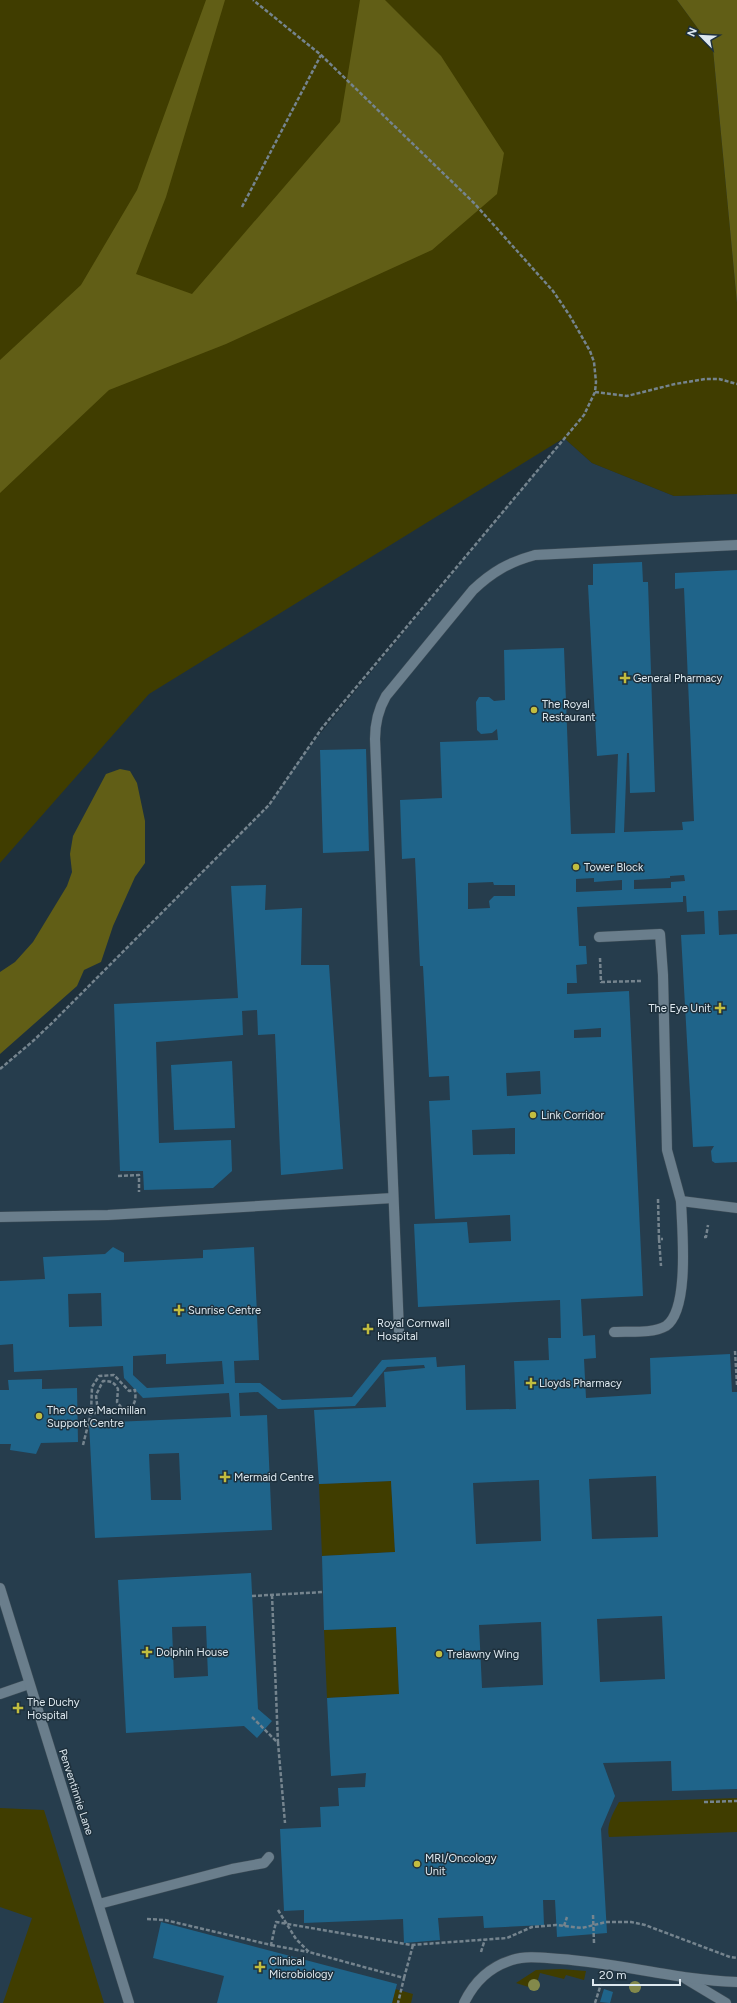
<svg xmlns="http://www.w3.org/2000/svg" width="737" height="2003" font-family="Figtree,sans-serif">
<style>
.built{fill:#263d4d}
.green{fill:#403d00}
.forest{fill:#615e16}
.building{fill:#1f648a;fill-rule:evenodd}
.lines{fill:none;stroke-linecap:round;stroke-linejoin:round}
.lane-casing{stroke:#3f4e58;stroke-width:11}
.street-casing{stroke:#3f4e58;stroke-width:11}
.path{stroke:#75848e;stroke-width:2.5;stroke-dasharray:4 2;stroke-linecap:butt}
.lane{stroke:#6a7e8c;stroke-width:10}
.street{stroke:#6a7e8c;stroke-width:10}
.tree{fill:#83894b}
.poi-dot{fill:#c2bd3f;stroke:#1e303c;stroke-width:1.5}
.labels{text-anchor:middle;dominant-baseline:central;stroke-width:3;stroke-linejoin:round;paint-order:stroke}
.poi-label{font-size:11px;fill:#dde8ef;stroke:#1e303c;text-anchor:start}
.street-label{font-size:11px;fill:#dde8ef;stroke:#1e303c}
</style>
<rect width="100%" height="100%" fill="#1e303c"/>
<!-- built -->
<path class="built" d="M 564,438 L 592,463 L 674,496 L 737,494 L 737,2003 L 0,2003 L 0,1069 L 33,1041 L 54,1021 L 269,805 L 301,757 Z"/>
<!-- green -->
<g class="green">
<path d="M 0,0 L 677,0 L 713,49 L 737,303 L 737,494 L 674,496 L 592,463 L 564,438 L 149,694 L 0,863 Z"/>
<path d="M 391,1481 L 395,1552 L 322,1556 L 319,1484 Z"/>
<path d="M 396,1627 L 399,1694 L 327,1698 L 324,1630 Z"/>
<path d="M 737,1798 L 737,1832 L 609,1837 C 606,1825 613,1813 619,1802 Z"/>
<path d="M 0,1808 L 44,1810 L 104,2003 L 3,2003 L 32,1918 L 0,1907 Z"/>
<path d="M 561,1969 L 586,1971 L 584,1980 L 566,1975 L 564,1979 L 540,1973 L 535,1989 L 516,1983 L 536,1970 Z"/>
<path d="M 395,1989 L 413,1994 L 411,2003 L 392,2003 Z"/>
</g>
<!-- forest -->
<g class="forest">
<path d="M 206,0 L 225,0 L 166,197 L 136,274 L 192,294 L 340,122 L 360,0 L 385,0 L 441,56 L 504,153 L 497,194 L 432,250 L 226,344 L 109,390 L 0,493 L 0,360 L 81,285 L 137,190 Z"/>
<path d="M 677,0 L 737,0 L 737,303 L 713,49 Z"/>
<path d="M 120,769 L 130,771 L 137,783 L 145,821 L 145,863 L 135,877 L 113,926 L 101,962 L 84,970 L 77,986 L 0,1054 L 0,972 L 15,962 L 33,942 L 67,886 L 72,872 L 70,854 L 73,836 L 106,774 Z"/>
</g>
<!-- building -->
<g class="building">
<path d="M 642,562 L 643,582 L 648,582 L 655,792 L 630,793 L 629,753 L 627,753 L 624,832 L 683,830 L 682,822 L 694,821 L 684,588 L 675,589 L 675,573 L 737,570 L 737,910 L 718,911 L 719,935 L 737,934 L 737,1162 L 715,1163 L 712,1161 L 711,1151 L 714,1146 L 693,1147 L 681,935 L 705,934 L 704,911 L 687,912 L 686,896 L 683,896 L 683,902 L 577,907 L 579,946 L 586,946 L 587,964 L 576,965 L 577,983 L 567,983 L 567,994 L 629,991 L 643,1296 L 581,1299 L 583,1336 L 595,1335 L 596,1358 L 584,1359 L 586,1398 L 651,1394 L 650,1358 L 730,1354 L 732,1392 L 737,1392 L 737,1789 L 672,1791 L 671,1761 L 603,1763 L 615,1796 L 601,1829 L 607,1933 L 557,1937 L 555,1900 L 543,1900 L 544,1925 L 484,1928 L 483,1916 L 438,1918 L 440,1940 L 404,1943 L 403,1919 L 304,1923 L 304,1910 L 284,1911 L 280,1829 L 321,1827 L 320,1807 L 339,1806 L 338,1788 L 365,1787 L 366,1773 L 331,1776 L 327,1698 L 399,1694 L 396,1627 L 324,1630 L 322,1556 L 395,1552 L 391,1481 L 319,1484 L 314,1410 L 386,1407 L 384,1372 L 425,1368 L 424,1365 L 387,1367 L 355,1406 L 278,1409 L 258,1392 L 239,1393 L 240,1416 L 267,1415 L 272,1530 L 95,1538 L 89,1423 L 231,1417 L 229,1393 L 143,1398 L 124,1378 L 123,1366 L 14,1372 L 13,1344 L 0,1345 L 0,1281 L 45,1279 L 43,1257 L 105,1254 L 113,1247 L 124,1253 L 124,1262 L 203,1258 L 203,1250 L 254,1247 L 259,1360 L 234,1361 L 235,1383 L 260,1383 L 282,1400 L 352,1397 L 382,1360 L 436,1357 L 437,1367 L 465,1365 L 466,1410 L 516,1409 L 514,1361 L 549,1360 L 548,1338 L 561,1338 L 560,1300 L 418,1307 L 414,1224 L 467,1222 L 469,1243 L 511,1241 L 510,1215 L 435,1219 L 429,1101 L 450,1100 L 449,1076 L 429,1077 L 423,966 L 420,966 L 415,858 L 402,859 L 400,800 L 442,798 L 440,742 L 498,740 L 497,729 L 492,733 L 481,734 L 477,730 L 476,702 L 479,697 L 489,697 L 494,701 L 505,700 L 504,650 L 564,648 L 571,834 L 615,833 L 618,754 L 597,756 L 588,585 L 593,585 L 593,564 ZM 684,875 L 685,881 L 671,882 L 671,888 L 634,889 L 634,880 L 670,878 L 670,876 ZM 594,878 L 594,882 L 622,880 L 622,890 L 576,892 L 576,879 ZM 493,882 L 494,885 L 515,885 L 515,896 L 494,896 L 489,901 L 490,908 L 468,909 L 468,883 ZM 601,1028 L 601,1037 L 574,1038 L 574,1030 ZM 540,1071 L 541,1094 L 507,1096 L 506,1073 ZM 515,1128 L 515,1154 L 473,1155 L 472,1130 ZM 101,1293 L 102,1326 L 69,1327 L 68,1294 ZM 166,1354 L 166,1364 L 222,1361 L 224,1384 L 147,1388 L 133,1375 L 133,1356 ZM 179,1453 L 181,1500 L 151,1500 L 149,1454 ZM 656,1476 L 658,1537 L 592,1539 L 589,1479 ZM 539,1480 L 541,1541 L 476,1544 L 473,1483 ZM 662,1616 L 665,1679 L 600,1682 L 597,1619 ZM 541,1622 L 543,1685 L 482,1688 L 479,1625 Z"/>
<path d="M 366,749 L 369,851 L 323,853 L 320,750 Z"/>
<path d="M 266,885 L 265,910 L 302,908 L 301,965 L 329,965 L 343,1169 L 281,1175 L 275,1034 L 258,1035 L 257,1010 L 242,1011 L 243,1035 L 156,1042 L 159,1143 L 231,1140 L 232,1171 L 213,1188 L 144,1190 L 143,1171 L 120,1171 L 114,1004 L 238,998 L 231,886 Z"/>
<path d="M 232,1061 L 235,1128 L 174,1130 L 171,1065 Z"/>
<path d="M 42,1379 L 42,1389 L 77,1388 L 78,1442 L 41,1443 L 36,1454 L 10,1450 L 11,1444 L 0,1444 L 0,1390 L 9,1390 L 8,1380 Z"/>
<path d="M 251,1573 L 258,1709 L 272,1721 L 257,1738 L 244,1726 L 126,1733 L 118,1580 ZM 206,1626 L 208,1676 L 174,1678 L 172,1627 Z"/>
<path d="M 161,1922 L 397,1984 L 392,2003 L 217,2003 L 224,1976 L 153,1958 Z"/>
<path d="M 604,1989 L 613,1992 L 610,2003 L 600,2002 Z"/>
</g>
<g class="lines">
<defs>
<g id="lane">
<path d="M 599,937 L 660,934 L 663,975 L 667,1150 L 681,1201"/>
<path d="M 0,1217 L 108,1215 L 393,1198"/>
<path d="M 399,1331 L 375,739 C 375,723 378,710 386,696 L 473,590 C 492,572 509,562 535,555 L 737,545"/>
<path d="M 614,1332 C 629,1331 652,1334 666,1326 C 690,1309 682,1229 681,1201 L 737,1208"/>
<path d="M 0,1694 L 29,1684"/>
<path d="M 99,1904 L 232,1869 L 264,1863 L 269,1857"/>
<path d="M 686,1979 L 726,2003"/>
<path d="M 464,2003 C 474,1982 489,1967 512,1960 C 527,1955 544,1958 560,1959 C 620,1963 677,1980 737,1982"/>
</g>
<path id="street" d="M 0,1588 L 129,2003"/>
</defs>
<!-- lane casing -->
<use href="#lane" class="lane-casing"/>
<!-- street casing -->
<use href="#street" class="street-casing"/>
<!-- path -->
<g class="path">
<path d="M 242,207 L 321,55"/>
<path d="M 595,392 L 627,396 L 675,384 L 705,379 L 719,379 L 737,384"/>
<path d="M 600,958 L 601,982 L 641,981"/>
<path d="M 0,1069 L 33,1041 L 54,1021 L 269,805 L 322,728 L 584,415 L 595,392 L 596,382 L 594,362 L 590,351 L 570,316 L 553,291 L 474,203 L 321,55 L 253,0"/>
<path d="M 118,1176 L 139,1175 L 139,1192"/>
<path d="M 658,1199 L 659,1239 L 663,1239"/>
<path d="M 704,1237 L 706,1237 L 708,1225"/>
<path d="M 659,1239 L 661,1266"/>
<path d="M 735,1351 L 737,1385"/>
<path d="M 83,1445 L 91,1413 L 98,1413 L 96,1395 L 103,1381 C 111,1381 114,1382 118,1389 L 117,1402 L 121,1407 L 127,1409 C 136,1405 136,1399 135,1390 L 129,1391 L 114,1375 L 99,1376 L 92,1387 L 91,1413"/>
<path d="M 272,1595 L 278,1743"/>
<path d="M 252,1596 L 324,1592"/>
<path d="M 252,1717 L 278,1743 L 285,1823"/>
<path d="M 704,1802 L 737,1801"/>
<path d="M 278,1910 L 296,1939 L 309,1952 L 404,1978 L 398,2003"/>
<path d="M 593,1915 L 594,1943"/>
<path d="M 147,1919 L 165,1920 L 271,1945 L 276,1922 L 411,1945 L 507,1938 L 532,1927 L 556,1925 L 582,1928 L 606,1922 L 631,1922 L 645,1925 L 730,1957 L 737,1958"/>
<path d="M 564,1926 L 567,1917"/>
<path d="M 271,1945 L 308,1952"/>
<path d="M 481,1952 L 485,1939"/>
<path d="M 404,1978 L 413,1945"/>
<path d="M 595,2003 L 601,1984"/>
</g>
<!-- lane -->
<use href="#lane" class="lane"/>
<!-- street -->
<use href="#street" class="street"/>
</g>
<!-- trees -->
<g class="tree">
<circle cx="534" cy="1985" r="6"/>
<circle cx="635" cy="1987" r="6"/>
</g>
<!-- markers -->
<g class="poi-dot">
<path d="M623 672h4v4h4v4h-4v4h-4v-4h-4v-4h4z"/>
<circle cx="534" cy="710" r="4"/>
<circle cx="576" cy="867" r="4"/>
<path d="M718 1002h4v4h4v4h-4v4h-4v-4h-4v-4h4z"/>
<circle cx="533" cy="1115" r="4"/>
<path d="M177 1304h4v4h4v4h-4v4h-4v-4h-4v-4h4z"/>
<path d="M366 1323h4v4h4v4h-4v4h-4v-4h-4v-4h4z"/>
<path d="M529 1377h4v4h4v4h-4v4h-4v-4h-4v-4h4z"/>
<circle cx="39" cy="1416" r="4"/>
<path d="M223 1471h4v4h4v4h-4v4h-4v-4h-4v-4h4z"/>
<path d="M145 1646h4v4h4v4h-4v4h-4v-4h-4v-4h4z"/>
<circle cx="439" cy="1654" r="4"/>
<path d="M16 1702h4v4h4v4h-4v4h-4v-4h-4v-4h4z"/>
<circle cx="417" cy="1864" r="4"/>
<path d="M258 1961h4v4h4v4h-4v4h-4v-4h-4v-4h4z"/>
</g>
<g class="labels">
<!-- poi labels -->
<g class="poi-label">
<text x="633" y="678">General Pharmacy</text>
<text x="542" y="704">The Royal<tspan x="542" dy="13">Restaurant</tspan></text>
<text x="584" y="867">Tower Block</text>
<text x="711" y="1008" text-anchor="end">The Eye Unit</text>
<text x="541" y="1115">Link Corridor</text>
<text x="188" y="1310">Sunrise Centre</text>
<text x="377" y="1323">Royal Cornwall<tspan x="377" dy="13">Hospital</tspan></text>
<text x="539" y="1383">Lloyds Pharmacy</text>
<text x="47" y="1410">The Cove Macmillan<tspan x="47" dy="13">Support Centre</tspan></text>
<text x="234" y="1477">Mermaid Centre</text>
<text x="156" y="1652">Dolphin House</text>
<text x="447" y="1654">Trelawny Wing</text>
<text x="27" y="1702">The Duchy<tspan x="27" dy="13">Hospital</tspan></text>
<text x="425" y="1858">MRI/Oncology<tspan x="425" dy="13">Unit</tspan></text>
<text x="269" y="1961">Clinical<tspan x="269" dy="13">Microbiology</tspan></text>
</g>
<!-- street labels -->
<g class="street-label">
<text transform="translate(76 1792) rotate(72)">Penventinnie Lane</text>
</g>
</g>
<!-- north arrow -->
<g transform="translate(701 36) rotate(294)" stroke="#1e303c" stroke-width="3" paint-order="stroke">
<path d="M0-3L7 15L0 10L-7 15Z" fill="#dde8ef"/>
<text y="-6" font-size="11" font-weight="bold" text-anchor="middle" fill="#dde8ef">N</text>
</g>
<!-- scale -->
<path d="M593 1979v6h87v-6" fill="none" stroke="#dde8ef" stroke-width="2"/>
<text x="599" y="1979" font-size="12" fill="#dde8ef" stroke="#1e303c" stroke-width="3" paint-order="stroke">20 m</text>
</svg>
